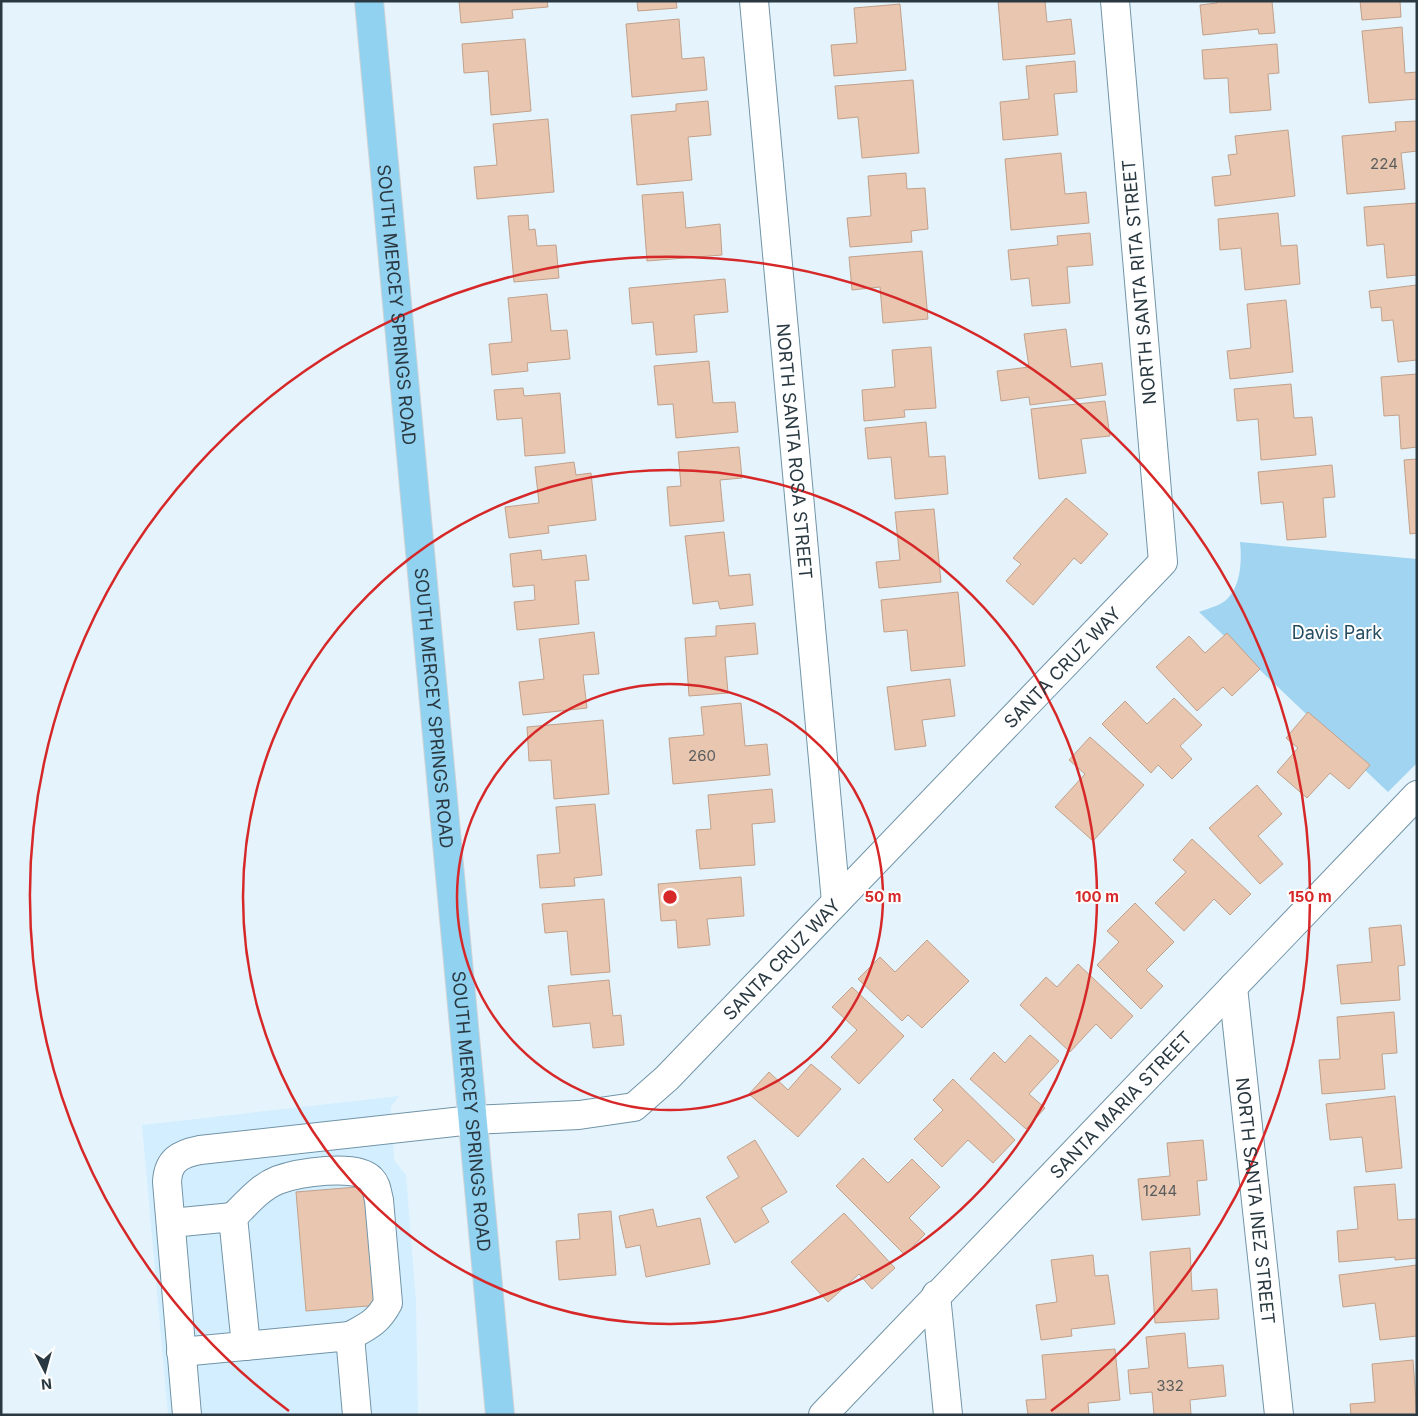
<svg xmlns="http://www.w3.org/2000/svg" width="1418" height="1416" font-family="Inter,sans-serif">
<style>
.built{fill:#d3eefe}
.green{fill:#a0d4f0}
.building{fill:#e8c6b0;stroke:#c1a18b}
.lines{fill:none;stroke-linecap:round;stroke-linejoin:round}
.minor-casing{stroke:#7194a7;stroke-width:30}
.major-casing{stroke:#d0d3d5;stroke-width:30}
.minor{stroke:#fff;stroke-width:28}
.major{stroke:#91d2f1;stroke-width:28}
.ring{fill:none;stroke:#d62828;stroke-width:2.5}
.labels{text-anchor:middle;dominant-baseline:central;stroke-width:4;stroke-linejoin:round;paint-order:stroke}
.number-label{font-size:15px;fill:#5a5c5d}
.street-label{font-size:18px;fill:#2a3941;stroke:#fefefe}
.park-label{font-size:18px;fill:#254c60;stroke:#fefefe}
.centre{fill:#d62828;stroke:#fefefe;stroke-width:2.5}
.ring-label{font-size:15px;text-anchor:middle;font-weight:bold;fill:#d62828;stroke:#fefefe;stroke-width:4;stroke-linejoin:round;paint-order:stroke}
</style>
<rect width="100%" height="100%" fill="#e5f4fc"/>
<!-- built -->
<path class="built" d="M 399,1096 L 391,1107 L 394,1160 L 406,1175 L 416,1301 L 418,1415 L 168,1415 L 142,1125 Z"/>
<!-- green -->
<path class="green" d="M 1240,542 L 1417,559 L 1417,763 L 1388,792 L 1199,612 C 1207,609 1218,606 1225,601 C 1241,588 1242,561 1240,542 Z"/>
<!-- building -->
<g class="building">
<path d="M 459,1 L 547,1 L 548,7 L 512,10 L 513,18 L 461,23 Z"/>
<path d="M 637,1 L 676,1 L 677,8 L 638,11 Z"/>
<path d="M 998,1 L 1045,1 L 1047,22 L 1071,19 L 1075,54 L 1003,60 Z"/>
<path d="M 1217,1 L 1272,1 L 1275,33 L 1259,34 L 1258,29 L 1203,35 L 1200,5 L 1217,3 Z"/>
<path d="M 1360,1 L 1400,1 L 1401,17 L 1362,20 Z"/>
<path d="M 900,4 L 906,70 L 834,76 L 831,45 L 857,43 L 854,8 Z"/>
<path d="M 679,19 L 682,59 L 704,57 L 707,90 L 632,97 L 626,24 Z"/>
<path d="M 1402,27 L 1405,73 L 1417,72 L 1417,99 L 1369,103 L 1362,31 Z"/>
<path d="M 525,39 L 531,111 L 491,115 L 488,71 L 464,73 L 462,44 Z"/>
<path d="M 1277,44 L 1279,73 L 1268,74 L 1271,110 L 1230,113 L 1228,78 L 1204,79 L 1202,50 Z"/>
<path d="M 1075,61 L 1077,92 L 1054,94 L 1058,135 L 1003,140 L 1000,102 L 1029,99 L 1026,66 Z"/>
<path d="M 913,80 L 919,153 L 862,158 L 858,117 L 838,119 L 835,86 Z"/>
<path d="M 708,101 L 711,135 L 688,137 L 692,180 L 637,185 L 631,115 L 676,111 L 676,104 Z"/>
<path d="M 548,119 L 554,192 L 477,199 L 474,167 L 497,165 L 493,124 Z"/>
<path d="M 1417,121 L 1417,151 L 1401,153 L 1405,189 L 1347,194 L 1342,136 L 1396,131 L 1395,122 Z"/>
<path d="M 1288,130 L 1295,196 L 1215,206 L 1212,177 L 1231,175 L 1228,155 L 1237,154 L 1235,136 Z"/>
<path d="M 1061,153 L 1065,194 L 1086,192 L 1089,223 L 1011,230 L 1005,159 Z"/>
<path d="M 906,173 L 907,189 L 925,188 L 928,229 L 911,231 L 912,242 L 850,247 L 847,218 L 871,216 L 868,176 Z"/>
<path d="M 683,192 L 686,228 L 720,224 L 722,255 L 647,261 L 642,195 Z"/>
<path d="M 1417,203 L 1417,275 L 1387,278 L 1384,244 L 1367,246 L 1364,207 Z"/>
<path d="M 1278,213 L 1281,246 L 1297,245 L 1300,284 L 1245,290 L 1241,248 L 1220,250 L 1218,219 Z"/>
<path d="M 528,215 L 529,230 L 535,229 L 537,246 L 556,245 L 559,278 L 514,282 L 508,216 Z"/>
<path d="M 1090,233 L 1093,265 L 1067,267 L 1070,303 L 1032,306 L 1029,278 L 1011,280 L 1008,250 L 1058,245 L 1057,236 Z"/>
<path d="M 922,251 L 928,319 L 883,323 L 880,287 L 852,290 L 849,257 Z"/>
<path d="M 725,279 L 728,312 L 694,315 L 697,352 L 656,355 L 653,322 L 632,324 L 629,288 Z"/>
<path d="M 1417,285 L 1417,360 L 1398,362 L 1393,320 L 1382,321 L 1381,307 L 1371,308 L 1369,291 Z"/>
<path d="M 547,294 L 551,331 L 567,330 L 570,359 L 527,363 L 528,371 L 492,375 L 489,344 L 512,342 L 508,298 Z"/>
<path d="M 1286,300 L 1293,372 L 1230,379 L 1227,351 L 1251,348 L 1247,304 Z"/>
<path d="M 1066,329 L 1071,367 L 1102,363 L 1106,395 L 1030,405 L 1029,397 L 1001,401 L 997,371 L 1029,367 L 1024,334 Z"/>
<path d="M 931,347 L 936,408 L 904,410 L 905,417 L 864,421 L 862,390 L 895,387 L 892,350 Z"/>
<path d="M 709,361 L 713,403 L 735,402 L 738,432 L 676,438 L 673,404 L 658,405 L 654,366 Z"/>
<path d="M 1417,374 L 1417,447 L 1401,449 L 1399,415 L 1384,416 L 1381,377 Z"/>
<path d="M 1291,384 L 1294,418 L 1312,417 L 1316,455 L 1261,460 L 1258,419 L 1237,421 L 1234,389 Z"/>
<path d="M 523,388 L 524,396 L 560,393 L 565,453 L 525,456 L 522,418 L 497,420 L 494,390 Z"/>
<path d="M 1105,401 L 1110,436 L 1081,439 L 1086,473 L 1039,479 L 1031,409 Z"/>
<path d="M 926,422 L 929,457 L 945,456 L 948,494 L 895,499 L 891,457 L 868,459 L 865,428 Z"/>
<path d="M 739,447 L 742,478 L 720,480 L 724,521 L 670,526 L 667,487 L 681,486 L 678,452 Z"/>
<path d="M 1417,459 L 1417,533 L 1410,534 L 1404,460 Z"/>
<path d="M 574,462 L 576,475 L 591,473 L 596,520 L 548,526 L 549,533 L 509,538 L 505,507 L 539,503 L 535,467 Z"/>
<path d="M 1332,465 L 1335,497 L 1323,498 L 1326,537 L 1287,540 L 1283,502 L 1261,504 L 1258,472 Z"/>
<path d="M 1066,498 L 1108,534 L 1081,564 L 1074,558 L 1033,605 L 1006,581 L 1021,564 L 1013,558 Z"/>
<path d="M 934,509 L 941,582 L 879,588 L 876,562 L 900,560 L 895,512 Z"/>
<path d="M 724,532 L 729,576 L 750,574 L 753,605 L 720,609 L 718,601 L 693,604 L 685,536 Z"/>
<path d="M 541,550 L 542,560 L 586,555 L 589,580 L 575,581 L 579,624 L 517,630 L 514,602 L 535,600 L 534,585 L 513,587 L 510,554 Z"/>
<path d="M 958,592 L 965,666 L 911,671 L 907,630 L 884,632 L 881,600 Z"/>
<path d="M 755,623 L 758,654 L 725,657 L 728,693 L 689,696 L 685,638 L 716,636 L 716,626 Z"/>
<path d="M 594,632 L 599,674 L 583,675 L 587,708 L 523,715 L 519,682 L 544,679 L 539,639 Z"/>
<path d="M 1227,633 L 1260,669 L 1232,696 L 1223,687 L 1197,711 L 1156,667 L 1189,636 L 1205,653 Z"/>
<path d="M 950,679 L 955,716 L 922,720 L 926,746 L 895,750 L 887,687 Z"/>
<path d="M 1174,698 L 1202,725 L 1180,746 L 1192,759 L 1172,779 L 1158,765 L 1151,773 L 1102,724 L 1125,701 L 1147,724 Z"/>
<path d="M 741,703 L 745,746 L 767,744 L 770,775 L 673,784 L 669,738 L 704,735 L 701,707 Z"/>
<path d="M 1308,712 L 1370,765 L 1349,789 L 1330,773 L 1307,798 L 1277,772 L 1298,748 L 1286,738 Z"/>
<path d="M 603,720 L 609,794 L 554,799 L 551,760 L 529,761 L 527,727 Z"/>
<path d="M 1090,737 L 1144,785 L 1093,841 L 1055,807 L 1085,774 L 1069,760 Z"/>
<path d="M 1257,785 L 1282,814 L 1258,836 L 1283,864 L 1260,884 L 1209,828 Z"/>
<path d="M 772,789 L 775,822 L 752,824 L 755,865 L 700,869 L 696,830 L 711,829 L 708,795 Z"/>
<path d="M 595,804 L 602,875 L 574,878 L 575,886 L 540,888 L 537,855 L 560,853 L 556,807 Z"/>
<path d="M 1192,839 L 1251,894 L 1230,915 L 1214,899 L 1184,931 L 1155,903 L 1186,872 L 1173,860 Z"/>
<path d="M 741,877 L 744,916 L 707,919 L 710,945 L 678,948 L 676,920 L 661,921 L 658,884 Z"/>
<path d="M 604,899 L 610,972 L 571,975 L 567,931 L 545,933 L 542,904 Z"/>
<path d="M 1135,903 L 1174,942 L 1146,970 L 1163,986 L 1141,1009 L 1097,965 L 1119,942 L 1107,931 Z"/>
<path d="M 1401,925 L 1405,965 L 1398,966 L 1400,1000 L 1341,1004 L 1337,965 L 1372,962 L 1369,928 Z"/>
<path d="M 927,940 L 969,981 L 922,1028 L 908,1015 L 902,1021 L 858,979 L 880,957 L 895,972 Z"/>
<path d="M 1078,964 L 1133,1016 L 1111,1039 L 1096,1024 L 1070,1052 L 1020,1005 L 1046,977 L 1057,987 Z"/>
<path d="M 609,980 L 613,1016 L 621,1015 L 624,1045 L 593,1048 L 590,1023 L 553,1027 L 548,986 Z"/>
<path d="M 852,987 L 904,1036 L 859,1084 L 831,1057 L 857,1030 L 832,1007 Z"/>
<path d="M 1394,1012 L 1397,1053 L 1382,1054 L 1385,1089 L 1322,1094 L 1319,1060 L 1340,1059 L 1337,1017 Z"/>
<path d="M 1030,1035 L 1059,1061 L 1029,1094 L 1045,1108 L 1026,1129 L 970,1079 L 994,1052 L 1005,1063 Z"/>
<path d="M 811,1064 L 841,1089 L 798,1137 L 749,1094 L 769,1072 L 788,1090 Z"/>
<path d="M 953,1079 L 1015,1140 L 993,1163 L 968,1140 L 942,1167 L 914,1139 L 943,1110 L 933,1100 Z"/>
<path d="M 1395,1096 L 1402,1168 L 1366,1172 L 1362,1137 L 1330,1140 L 1326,1104 Z"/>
<path d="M 755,1140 L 787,1192 L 761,1208 L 769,1222 L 735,1243 L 706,1197 L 739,1177 L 727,1157 Z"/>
<path d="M 1203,1140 L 1207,1180 L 1197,1181 L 1200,1215 L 1142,1220 L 1138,1179 L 1170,1176 L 1167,1143 Z"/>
<path d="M 863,1158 L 888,1183 L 912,1159 L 940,1187 L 909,1218 L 925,1234 L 905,1255 L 836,1186 Z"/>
<path d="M 1395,1184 L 1398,1220 L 1417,1219 L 1417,1258 L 1395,1260 L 1395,1257 L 1339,1262 L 1337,1231 L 1358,1229 L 1354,1187 Z"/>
<path d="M 369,1186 L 380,1305 L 306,1311 L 296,1192 Z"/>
<path d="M 653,1209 L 657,1227 L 700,1218 L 710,1264 L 646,1277 L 640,1245 L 626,1248 L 619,1216 Z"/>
<path d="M 611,1211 L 616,1275 L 559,1280 L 556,1241 L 580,1239 L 578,1214 Z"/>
<path d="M 844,1213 L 895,1268 L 872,1289 L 859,1274 L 828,1302 L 791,1262 Z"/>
<path d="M 1190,1248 L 1192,1291 L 1217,1289 L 1219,1319 L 1155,1323 L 1150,1252 Z"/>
<path d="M 1093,1255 L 1095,1276 L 1108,1275 L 1115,1324 L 1071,1329 L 1072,1336 L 1041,1340 L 1036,1305 L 1057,1302 L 1051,1260 Z"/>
<path d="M 1417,1265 L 1417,1336 L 1380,1340 L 1375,1303 L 1343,1307 L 1339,1275 Z"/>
<path d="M 1185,1333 L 1188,1368 L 1223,1365 L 1226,1396 L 1190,1400 L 1191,1414 L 1154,1415 L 1152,1392 L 1130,1394 L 1128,1370 L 1149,1368 L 1146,1337 Z"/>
<path d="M 1115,1349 L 1120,1400 L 1088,1403 L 1089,1415 L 1028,1415 L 1026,1400 L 1046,1399 L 1042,1355 Z"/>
<path d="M 1413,1360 L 1417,1415 L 1351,1415 L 1350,1404 L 1375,1402 L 1372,1364 Z"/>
</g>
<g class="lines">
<defs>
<g id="minor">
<path id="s1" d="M 754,1 L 836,902"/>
<path id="s2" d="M 1233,987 L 1279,1415"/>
<path d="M 233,1217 C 246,1204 260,1187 278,1180 C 297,1173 356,1163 371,1179 C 377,1185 377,1193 379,1200 L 388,1303 C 378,1322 368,1326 350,1336"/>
<path d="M 171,1223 L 233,1217 L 246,1346"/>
<path d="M 936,1295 L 948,1415"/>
<path d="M 181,1352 L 350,1336 L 357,1415"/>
<path id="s3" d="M 187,1415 L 167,1182 C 168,1160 180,1154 200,1150 L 472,1120 L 579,1115 L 634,1107 L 667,1078 L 1163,562 L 1115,1"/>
<path id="s4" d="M 823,1415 L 1417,795"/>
</g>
<g id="major">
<path id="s5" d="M 369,1 L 500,1415"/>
</g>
</defs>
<!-- minor casing -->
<use href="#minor" class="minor-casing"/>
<!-- major casing -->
<use href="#major" class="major-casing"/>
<!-- minor -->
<use href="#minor" class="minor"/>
<!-- major -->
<use href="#major" class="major"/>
</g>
<!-- distance rings -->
<g class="ring">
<circle cx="670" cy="897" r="213"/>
<circle cx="670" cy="897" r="427"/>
<path d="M289 1411A640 640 0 1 1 1051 1411"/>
</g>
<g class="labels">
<!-- number labels -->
<g class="number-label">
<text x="1384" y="163">224</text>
<text x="702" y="755">260</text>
<text x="1160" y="1190">1244</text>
<text x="1170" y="1385">332</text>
</g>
<!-- street labels -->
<g class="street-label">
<text transform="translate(1139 282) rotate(-95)">NORTH SANTA RITA STREET</text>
<text stroke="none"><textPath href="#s5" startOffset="305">SOUTH MERCEY SPRINGS ROAD</textPath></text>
<text stroke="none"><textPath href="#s1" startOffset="452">NORTH SANTA ROSA STREET</textPath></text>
<text stroke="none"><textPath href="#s3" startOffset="1335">SANTA CRUZ WAY</textPath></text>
<text stroke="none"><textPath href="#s5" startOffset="710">SOUTH MERCEY SPRINGS ROAD</textPath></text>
<text stroke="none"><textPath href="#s3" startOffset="930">SANTA CRUZ WAY</textPath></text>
<text stroke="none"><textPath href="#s4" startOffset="430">SANTA MARIA STREET</textPath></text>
<text stroke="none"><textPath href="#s5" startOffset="1115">SOUTH MERCEY SPRINGS ROAD</textPath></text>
<text stroke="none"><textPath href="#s2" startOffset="215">NORTH SANTA INEZ STREET</textPath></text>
</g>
<!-- park labels -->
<g class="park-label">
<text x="1337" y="632">Davis Park</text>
</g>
</g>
<circle cx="670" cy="897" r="8" class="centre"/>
<g class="ring-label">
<text x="883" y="902">50 m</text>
<text x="1097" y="902">100 m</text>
<text x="1310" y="902">150 m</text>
</g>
<!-- border -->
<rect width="1418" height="1416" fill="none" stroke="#2a3941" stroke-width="5"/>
<!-- north arrow -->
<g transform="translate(45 1371) rotate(174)" stroke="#fefefe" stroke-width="4" paint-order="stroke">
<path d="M0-4L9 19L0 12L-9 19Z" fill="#2a3941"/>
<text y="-8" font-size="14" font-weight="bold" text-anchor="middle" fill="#2a3941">N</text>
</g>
</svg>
